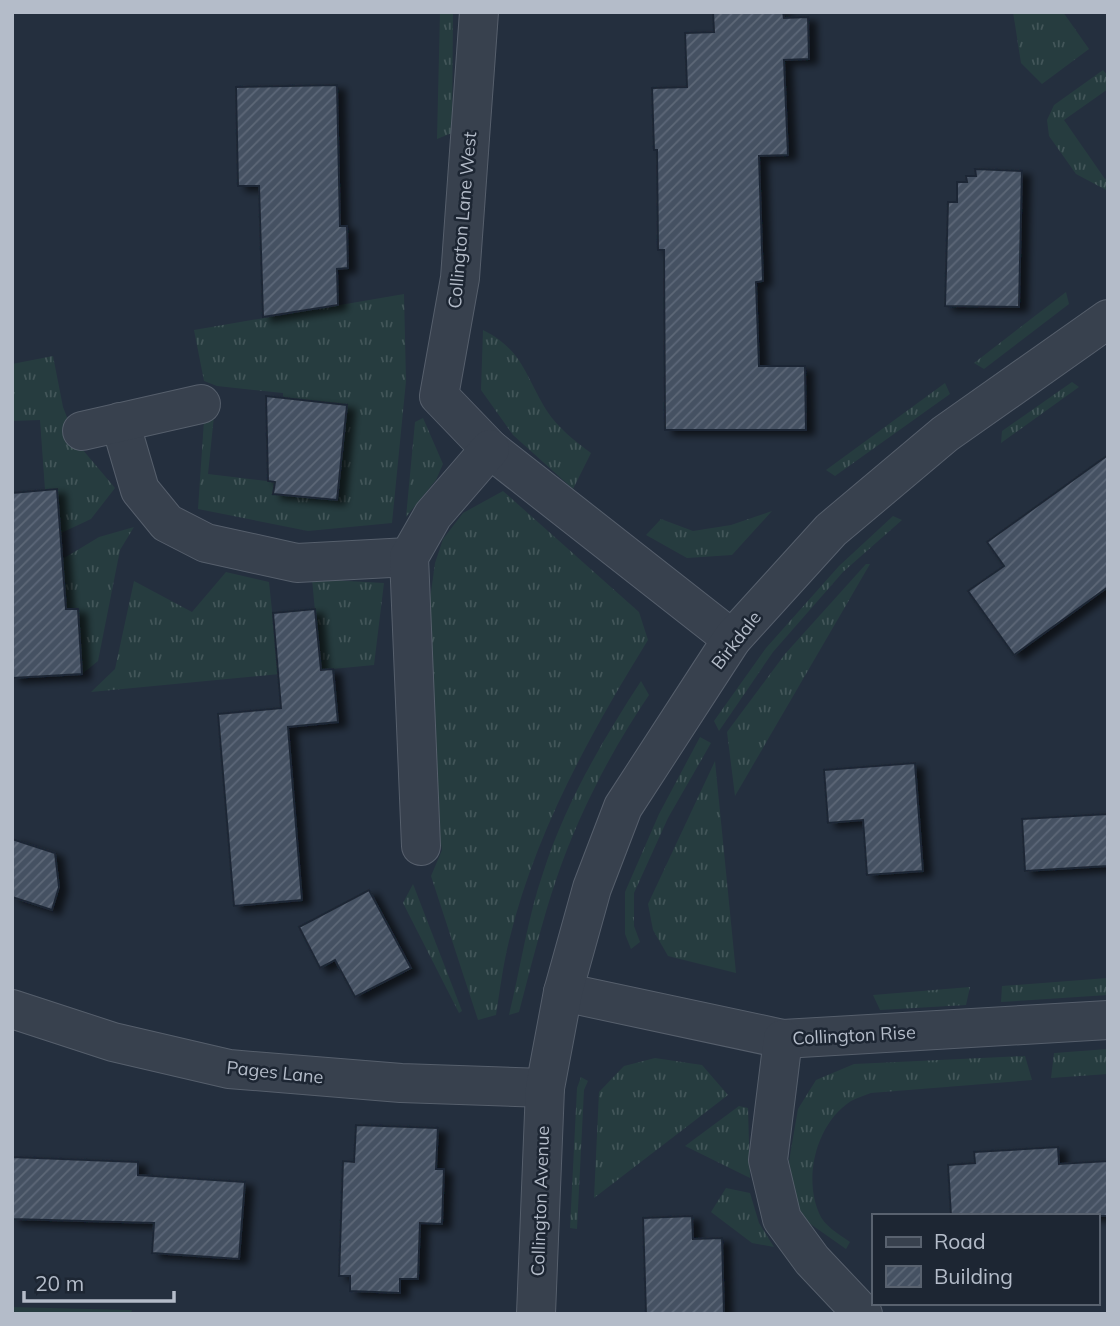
<svg xmlns="http://www.w3.org/2000/svg" width="1120" height="1326" font-family="Mulish,sans-serif">
<style>
.grass{fill:url(#grass-tufts)}
.garden{fill:#263c3f}
.building{fill:url(#building-hatch);stroke:#1f2835;stroke-width:2;filter:url(#shadow)}
.lines{fill:none;stroke-linecap:round;stroke-linejoin:round}
.minor-casing{stroke:#565f6c;stroke-width:40}
.tertiary-casing{stroke:#565f6c;stroke-width:40}
.minor{stroke:#38414e;stroke-width:38}
.tertiary{stroke:#38414e;stroke-width:38}
.labels{text-anchor:middle;dominant-baseline:central;stroke-width:5;stroke-linejoin:round;paint-order:stroke}
.street-label{font-size:18px;fill:#b4bcc9;stroke:#1d2633}
</style>
<defs>
<pattern id="grass-tufts" width="24" height="20" patternUnits="userSpaceOnUse" patternTransform="scale(1.75)"><rect width="24" height="20" fill="#263c3f"/><path d="M3 7l-1-3M5 7V3M7 7l1-3M15 17l-1-3M17 17v-4M19 17l1-3" fill="none" stroke="#435659"/></pattern>
<pattern id="building-hatch" width="6" height="6" patternUnits="userSpaceOnUse" patternTransform="scale(1.75)"><rect width="6" height="6" fill="#455162"/><path d="M-1 1l2-2M0 6l6-6M5 7l2-2" fill="none" stroke="#5d6877"/></pattern>
<filter id="shadow"><feDropShadow dx="8" dy="4.5" stdDeviation="3.5" flood-color="#0009"/></filter>
</defs>
<rect width="100%" height="100%" fill="#242f3e"/>
<!-- grass -->
<g class="grass">
<path d="M 440,12 L 453,12 L 452,133 L 437,139 Z"/>
<path d="M 1013,12 L 1063,12 L 1089,49 L 1042,84 L 1021,63 Z"/>
<path d="M 1103,70 L 1108,76 L 1108,89 L 1064,120 L 1105,179 L 1108,177 L 1108,191 L 1076,174 L 1049,136 L 1047,120 L 1054,105 Z"/>
<path d="M 1066,292 L 1069,304 L 984,369 L 974,363 Z"/>
<path d="M 404,294 L 406,381 L 392,523 L 308,531 L 198,509 L 204,420 L 214,416 L 208,474 L 275,482 L 274,494 L 337,500 L 347,406 L 283,398 L 283,393 L 217,386 L 204,381 L 194,330 Z"/>
<path d="M 483,330 C 523,350 525,376 547,411 C 558,428 575,441 591,453 L 573,489 L 513,435 L 481,390 Z"/>
<path d="M 53,356 L 63,407 L 77,443 L 115,488 L 91,519 L 59,534 L 45,490 L 40,420 L 12,421 L 12,364 Z"/>
<path d="M 1072,382 L 1079,387 L 1001,443 L 1002,431 Z"/>
<path d="M 945,383 L 950,394 L 835,476 L 826,470 Z"/>
<path d="M 423,418 L 443,464 L 436,480 L 406,517 L 415,422 Z"/>
<path d="M 503,491 L 639,612 L 648,640 C 590,734 535,833 509,941 C 503,965 500,990 496,1015 L 478,1020 L 431,876 L 442,850 L 430,771 L 429,607 L 435,563 L 443,539 L 463,513 Z"/>
<path d="M 772,511 L 732,555 L 687,558 L 646,535 L 661,519 L 693,531 L 731,525 Z"/>
<path d="M 893,516 L 902,520 L 843,572 L 773,652 L 719,731 L 714,721 L 766,648 L 839,566 Z"/>
<path d="M 134,527 L 120,550 L 98,661 L 82,674 L 78,609 L 64,609 L 61,560 L 99,537 Z"/>
<path d="M 866,564 L 870,564 L 735,796 L 727,732 L 785,654 Z"/>
<path d="M 226,572 L 269,582 L 277,658 L 319,654 L 312,579 L 384,583 L 374,665 L 91,692 L 115,669 L 134,581 L 192,612 Z"/>
<path d="M 641,681 L 649,695 C 612,749 578,815 557,877 C 542,921 531,967 519,1012 L 509,1015 C 520,970 528,916 543,873 C 565,804 602,741 641,681 Z"/>
<path d="M 700,737 L 711,743 L 668,818 L 634,893 L 634,926 L 640,942 L 631,949 L 625,934 L 625,892 L 659,814 Z"/>
<path d="M 715,761 L 736,973 L 668,956 L 653,930 L 648,904 Z"/>
<path d="M 413,884 L 462,1011 L 459,1013 L 403,903 Z"/>
<path d="M 1108,978 L 1108,995 L 1001,1002 L 1002,986 Z"/>
<path d="M 970,987 L 966,1005 L 880,1010 L 873,995 Z"/>
<path d="M 1108,1049 L 1108,1074 L 1051,1078 L 1054,1053 Z"/>
<path d="M 1025,1056 L 1032,1080 L 871,1093 C 865,1095 857,1098 851,1101 C 817,1123 803,1176 819,1213 C 824,1226 839,1234 850,1242 L 846,1249 L 799,1216 L 789,1161 L 798,1109 L 816,1080 L 854,1064 Z"/>
<path d="M 655,1058 L 702,1065 L 728,1095 L 594,1198 L 599,1092 L 624,1066 Z"/>
<path d="M 581,1077 L 588,1081 L 584,1090 L 577,1229 L 570,1228 L 577,1088 Z"/>
<path d="M 739,1106 L 748,1108 L 750,1178 L 685,1146 Z"/>
<path d="M 726,1188 L 750,1193 L 759,1223 L 774,1247 L 752,1243 L 711,1212 Z"/>
</g>
<!-- garden -->
<path class="garden" d="M 12,1307 L 132,1310 L 131,1314 L 12,1314 Z"/>
<!-- building -->
<g class="building">
<path d="M 713,12 L 783,12 L 784,18 L 808,17 L 809,59 L 784,60 L 788,155 L 759,156 L 763,281 L 756,282 L 759,366 L 805,366 L 806,430 L 665,430 L 664,250 L 658,250 L 657,150 L 654,150 L 652,88 L 687,87 L 685,33 L 714,32 Z"/>
<path d="M 337,85 L 340,226 L 347,226 L 348,268 L 337,269 L 338,305 L 263,317 L 259,186 L 238,186 L 236,87 Z"/>
<path d="M 975,169 L 1022,171 L 1019,307 L 945,306 L 948,202 L 957,202 L 957,182 L 967,182 L 966,176 L 976,176 Z"/>
<path d="M 266,396 L 347,405 L 337,500 L 273,494 L 275,482 L 268,481 Z"/>
<path d="M 1108,455 L 1108,587 L 1014,655 L 968,591 L 1004,566 L 987,542 Z"/>
<path d="M 57,489 L 66,609 L 78,609 L 82,674 L 12,678 L 12,493 Z"/>
<path d="M 315,609 L 321,670 L 333,669 L 338,722 L 288,727 L 302,900 L 234,906 L 218,714 L 281,708 L 273,613 Z"/>
<path d="M 915,763 L 923,871 L 867,875 L 863,820 L 828,823 L 824,770 Z"/>
<path d="M 1108,814 L 1108,866 L 1025,871 L 1022,819 Z"/>
<path d="M 12,839 L 55,853 L 59,887 L 52,910 L 12,897 Z"/>
<path d="M 369,890 L 411,968 L 355,997 L 335,960 L 320,968 L 299,927 Z"/>
<path d="M 356,1125 L 438,1128 L 436,1169 L 444,1169 L 442,1224 L 420,1223 L 418,1279 L 400,1279 L 400,1293 L 350,1291 L 350,1276 L 339,1276 L 343,1161 L 354,1162 Z"/>
<path d="M 1058,1147 L 1059,1164 L 1108,1161 L 1108,1216 L 951,1216 L 948,1165 L 975,1163 L 974,1152 Z"/>
<path d="M 12,1157 L 138,1162 L 138,1175 L 245,1182 L 239,1259 L 152,1253 L 154,1223 L 12,1219 Z"/>
<path d="M 692,1216 L 693,1239 L 722,1238 L 724,1314 L 646,1314 L 643,1218 Z"/>
</g>
<g class="lines">
<defs>
<g id="minor">
<path d="M 479,12 L 460,278 L 439,396 L 490,449 L 732,639"/>
<path d="M 120,422 L 140,490 L 167,523 L 206,543 L 297,563 L 409,557"/>
<path d="M 82,431 L 201,404"/>
<path d="M 421,846 L 409,557 L 433,515 L 490,449"/>
<path d="M 563,992 L 783,1039 L 1108,1020"/>
<path d="M 12,1009 L 113,1042 L 229,1069 L 401,1083 L 545,1088"/>
<path d="M 783,1039 L 768,1160 L 782,1219 L 812,1260 L 863,1314"/>
</g>
<path id="tertiary" d="M 536,1314 L 545,1088 L 563,992 L 592,888 L 623,807 L 732,639 L 831,530 L 945,434 L 1108,319"/>
</defs>
<!-- minor casing -->
<use href="#minor" class="minor-casing"/>
<!-- tertiary casing -->
<use href="#tertiary" class="tertiary-casing"/>
<!-- minor -->
<use href="#minor" class="minor"/>
<!-- tertiary -->
<use href="#tertiary" class="tertiary"/>
</g>
<g class="labels">
<!-- street labels -->
<g class="street-label">
<text transform="translate(462 220) rotate(-85)">Collington Lane West</text>
<text transform="translate(736 640) rotate(-52)">Birkdale</text>
<text transform="translate(854 1035) rotate(-3)">Collington Rise</text>
<text transform="translate(275 1072) rotate(6)">Pages Lane</text>
<text transform="translate(540 1201) rotate(-88)">Collington Avenue</text>
</g>
</g>
<!-- border -->
<rect width="1120" height="1326" fill="none" stroke="#b4bcc9" stroke-width="28"/>
<!-- legend -->
<rect x="872" y="1214" width="228" height="91" fill="#1d2633" stroke="#59626f" stroke-width="2"/>
<rect x="886" y="1237" width="35" height="10" fill="#38414e" stroke="#59626f" stroke-width="2"/>
<text x="934" y="1249" font-size="21" fill="#b4bcc9">Road</text>
<rect x="886" y="1266" width="35" height="21" fill="url(#building-hatch)" stroke="#59626f" stroke-width="2"/>
<text x="934" y="1284" font-size="21" fill="#b4bcc9">Building</text>
<!-- scale -->
<path d="M24 1291v10h150v-10" fill="none" stroke="#b4bcc9" stroke-width="3.5"/>
<text x="35" y="1291" font-size="21" fill="#b4bcc9" stroke="#1d2633" stroke-width="5" paint-order="stroke">20 m</text>
</svg>
